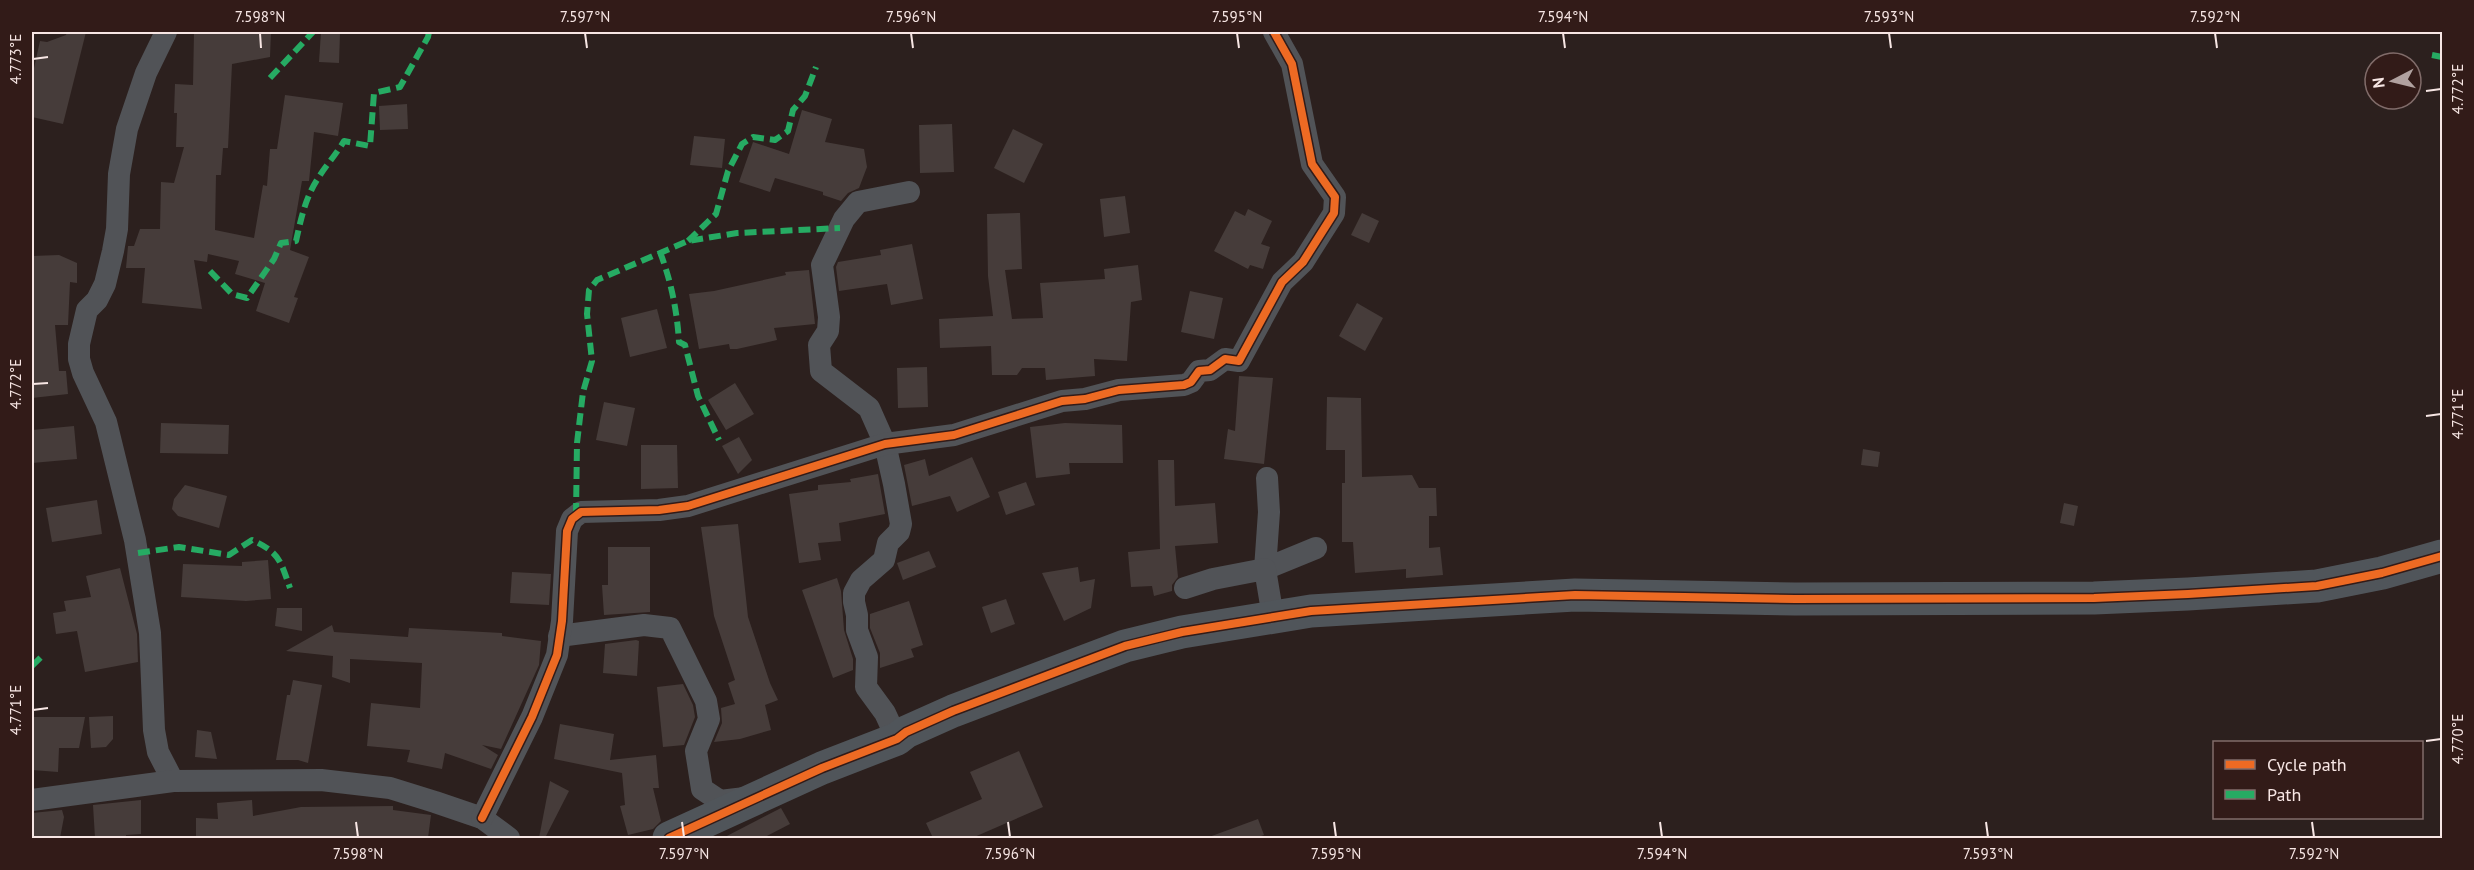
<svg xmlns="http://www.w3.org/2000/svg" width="2474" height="870" font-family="'PT Sans',sans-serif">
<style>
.building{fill:#463c3a}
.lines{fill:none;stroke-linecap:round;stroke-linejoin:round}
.street{stroke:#515357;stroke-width:22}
.secondary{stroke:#50555a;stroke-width:33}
.quiet{stroke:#26ab63;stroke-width:6;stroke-dasharray:12 6;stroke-linecap:butt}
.cycleway-casing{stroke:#321b18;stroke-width:11}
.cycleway{stroke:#ed6a23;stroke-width:8}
.ticks{fill:none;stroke:#f7e6e4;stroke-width:2}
.neatline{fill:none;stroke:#f7e6e4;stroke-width:2}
.ticks-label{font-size:15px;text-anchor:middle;fill:#f7e6e4}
</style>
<rect width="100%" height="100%" fill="#2c201e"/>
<!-- building -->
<g class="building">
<path d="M 67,32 L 86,32 L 63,124 L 32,117 L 32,77 L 40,41 L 47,42 L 66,35 Z"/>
<path d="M 194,32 L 271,32 L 270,57 L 232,64 L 228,148 L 223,148 L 221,175 L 216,175 L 215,230 L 254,238 L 263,185 L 267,186 L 270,149 L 277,149 L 285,95 L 343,103 L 338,136 L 314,132 L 309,181 L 302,181 L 290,250 L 309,257 L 294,297 L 298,298 L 289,323 L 256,311 L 265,283 L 235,274 L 239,261 L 208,254 L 207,262 L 194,260 L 202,309 L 142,303 L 145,268 L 126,268 L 128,246 L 134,246 L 140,229 L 160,229 L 161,182 L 174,183 L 184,147 L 176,147 L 177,113 L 174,113 L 175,84 L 193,85 Z"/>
<path d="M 321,32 L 340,33 L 339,63 L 319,62 Z"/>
<path d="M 407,104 L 408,129 L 380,130 L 379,106 Z"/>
<path d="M 802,110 L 832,119 L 825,142 L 864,149 L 867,167 L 859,188 L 848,193 L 841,201 L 823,195 L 823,192 L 775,178 L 770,192 L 739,182 L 753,142 L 789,154 Z"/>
<path d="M 952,124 L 954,172 L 920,173 L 919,125 Z"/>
<path d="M 1013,129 L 1043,144 L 1024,183 L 994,168 Z"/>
<path d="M 694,136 L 725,139 L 722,168 L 690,165 Z"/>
<path d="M 1125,196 L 1130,233 L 1104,237 L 1100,199 Z"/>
<path d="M 1248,209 L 1272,221 L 1261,244 L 1270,247 L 1263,269 L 1250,265 L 1248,269 L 1214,251 L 1235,211 L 1245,216 Z"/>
<path d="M 1020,213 L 1022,269 L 1005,270 L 1012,319 L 1043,318 L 1040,283 L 1105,279 L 1104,269 L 1138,265 L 1142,300 L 1131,302 L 1127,361 L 1094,359 L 1095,376 L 1046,380 L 1045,368 L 1022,368 L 1017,375 L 992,375 L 991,346 L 940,348 L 939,319 L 993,316 L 988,276 L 987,214 Z"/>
<path d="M 1362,213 L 1379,221 L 1369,243 L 1351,235 Z"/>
<path d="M 912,244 L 923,299 L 891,305 L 887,284 L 839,291 L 836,267 L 838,262 L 881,255 L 880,250 Z"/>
<path d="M 59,255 L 77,263 L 77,283 L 70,282 L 68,325 L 55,325 L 59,371 L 66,371 L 68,394 L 32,398 L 32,256 Z"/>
<path d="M 809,270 L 815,324 L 774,328 L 777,340 L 737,349 L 730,349 L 729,344 L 699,349 L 689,294 L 714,291 L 786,275 L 785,272 Z"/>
<path d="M 1190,291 L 1223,298 L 1214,339 L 1181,332 Z"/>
<path d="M 1357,303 L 1383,318 L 1365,351 L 1339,336 Z"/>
<path d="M 657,309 L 667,348 L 630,357 L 621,318 Z"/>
<path d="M 927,367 L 928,407 L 898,408 L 897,368 Z"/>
<path d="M 1239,376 L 1273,378 L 1264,464 L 1224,459 L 1228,429 L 1235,431 Z"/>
<path d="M 735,383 L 754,414 L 726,430 L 708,400 Z"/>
<path d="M 1327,397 L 1361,398 L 1362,477 L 1412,475 L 1419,488 L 1436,488 L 1437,516 L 1429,516 L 1429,548 L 1440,547 L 1443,575 L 1406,578 L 1406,569 L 1355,573 L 1353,542 L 1342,542 L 1342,483 L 1345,483 L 1345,450 L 1326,450 Z"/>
<path d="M 604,402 L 635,408 L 627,446 L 596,440 Z"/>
<path d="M 161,423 L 229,425 L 228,454 L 160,453 Z"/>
<path d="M 1065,423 L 1122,425 L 1123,463 L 1069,463 L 1070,474 L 1036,478 L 1030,427 Z"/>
<path d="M 74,426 L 77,459 L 32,463 L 32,430 Z"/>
<path d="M 739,437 L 752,460 L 738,474 L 722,446 Z"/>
<path d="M 641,445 L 677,445 L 678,488 L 641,489 Z"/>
<path d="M 1863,449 L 1880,452 L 1878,467 L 1861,465 Z"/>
<path d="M 972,457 L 990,497 L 957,512 L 950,496 L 912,506 L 904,465 L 925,459 L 929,476 Z"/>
<path d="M 1158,460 L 1174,460 L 1175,506 L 1215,503 L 1218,543 L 1175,546 L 1178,577 L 1172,585 L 1172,591 L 1154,596 L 1152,586 L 1131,587 L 1128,552 L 1160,549 Z"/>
<path d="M 878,474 L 885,514 L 839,523 L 841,541 L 818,543 L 821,560 L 799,563 L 789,494 L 818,490 L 818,485 L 851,482 L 850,479 Z"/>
<path d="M 1026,482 L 1035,505 L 1006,515 L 998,492 Z"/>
<path d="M 185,485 L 227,496 L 219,528 L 178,516 L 172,509 L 174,499 Z"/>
<path d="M 97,500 L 102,534 L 52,542 L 46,508 Z"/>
<path d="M 2064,503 L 2078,506 L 2074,526 L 2060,523 Z"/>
<path d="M 738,524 L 748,617 L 770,683 L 778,700 L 765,705 L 771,730 L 740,739 L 714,742 L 722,723 L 721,708 L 735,704 L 728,683 L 735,680 L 714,616 L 701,527 Z"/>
<path d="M 608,547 L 650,547 L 650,612 L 604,615 L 602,585 L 608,585 Z"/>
<path d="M 929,551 L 936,567 L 903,580 L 897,563 Z"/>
<path d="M 268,560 L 271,599 L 246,601 L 181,597 L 183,564 L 242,566 L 242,562 Z"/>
<path d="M 1078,567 L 1080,582 L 1095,579 L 1091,608 L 1064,621 L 1042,573 Z"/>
<path d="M 120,568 L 137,634 L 138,662 L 85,672 L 77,631 L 56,634 L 53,613 L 66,611 L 64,601 L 91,597 L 86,576 Z"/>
<path d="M 512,572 L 551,574 L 549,605 L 510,603 Z"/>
<path d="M 837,578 L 841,591 L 844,630 L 853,659 L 853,670 L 833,678 L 802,590 Z"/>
<path d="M 1006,599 L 1015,624 L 991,633 L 982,607 Z"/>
<path d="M 909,601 L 923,645 L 911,649 L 914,657 L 880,668 L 880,653 L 870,628 L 870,614 Z"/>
<path d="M 277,608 L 302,608 L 302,631 L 275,626 Z"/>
<path d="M 332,625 L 334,632 L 408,637 L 409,628 L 502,633 L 502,636 L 541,641 L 539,665 L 501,749 L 482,745 L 498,755 L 491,769 L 445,753 L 442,769 L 407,762 L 410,750 L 367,746 L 371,703 L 420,708 L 422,663 L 350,659 L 350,683 L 332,677 L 333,656 L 286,651 Z"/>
<path d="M 636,640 L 639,641 L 637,676 L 603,673 L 605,644 Z"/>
<path d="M 293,680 L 322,685 L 308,763 L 298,760 L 276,760 L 287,695 L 290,695 Z"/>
<path d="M 683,684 L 693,705 L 695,717 L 684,745 L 663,747 L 657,687 Z"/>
<path d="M 113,716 L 113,739 L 106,747 L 91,748 L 89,717 Z"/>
<path d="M 32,717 L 85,717 L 79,748 L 59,748 L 58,772 L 32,770 Z"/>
<path d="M 560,724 L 614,734 L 610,760 L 656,755 L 659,788 L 653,788 L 661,821 L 653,829 L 628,835 L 620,806 L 625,805 L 622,773 L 554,759 Z"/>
<path d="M 197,730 L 211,732 L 217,759 L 195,757 Z"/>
<path d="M 1019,751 L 1043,807 L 972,838 L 933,838 L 926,823 L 982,799 L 970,772 Z"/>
<path d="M 550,781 L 569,791 L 545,838 L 539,838 Z"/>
<path d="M 141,800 L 141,834 L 126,835 L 126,838 L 95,838 L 93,805 Z"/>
<path d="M 252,800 L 253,816 L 301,807 L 393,806 L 393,810 L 431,815 L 428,838 L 196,838 L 196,818 L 218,819 L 217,803 Z"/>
<path d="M 781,808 L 790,824 L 763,838 L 723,838 Z"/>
<path d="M 62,810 L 64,817 L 60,838 L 34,838 L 34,818 L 32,813 Z"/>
<path d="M 1258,819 L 1264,835 L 1256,838 L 1209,838 L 1209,837 Z"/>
</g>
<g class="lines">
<!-- street -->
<g class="street">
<path d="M 166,32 L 146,73 L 127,129 L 119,174 L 117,229 L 113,251 L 105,284 L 97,300 L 87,310 L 79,344 L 79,359 L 83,373 L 106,422 L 135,540 L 150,633 L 154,730 L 158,752 L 173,781"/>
<path d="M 1267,478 L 1269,512 L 1265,569 L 1316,548"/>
<path d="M 1185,588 L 1213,579 L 1265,569 L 1273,617"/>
<path d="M 559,636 L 644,625 L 670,628 L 706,701 L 709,719 L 696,751 L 702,789 L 720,801 L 745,798"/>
<path d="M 897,739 L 885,713 L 866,687 L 867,657 L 857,630 L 857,615 L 854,602 L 854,593 L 861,580 L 884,560 L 888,543 L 899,532 L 901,524 L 894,484 L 885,444 L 869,408 L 821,371 L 819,345 L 828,331 L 829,317 L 822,265 L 844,219 L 858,202 L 909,192"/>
<path d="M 32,800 L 173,781 L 321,780 L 390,788 L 435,802 L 482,818 L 509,838"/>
<path d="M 482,818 L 532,717 L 557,655 L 562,621 L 567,531 L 572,519 L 581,512 L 659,510 L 688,506 L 885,444 L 954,435 L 1062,401 L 1085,399 L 1119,390 L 1184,385 L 1191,382 L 1199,371 L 1210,370 L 1225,359 L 1239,361 L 1282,282 L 1303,262 L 1334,213 L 1335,197 L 1312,164 L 1292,64 L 1274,32"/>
</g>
<!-- secondary -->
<path class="secondary" d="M 669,838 L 822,768 L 897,739 L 906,732 L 953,711 L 1125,646 L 1182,632 L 1311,611 L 1575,595 L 1795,599 L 2094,598 L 2188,594 L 2317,586 L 2382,573 L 2442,556"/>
<!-- quiet -->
<g class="quiet">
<path d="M 2432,55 L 2442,57"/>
<path d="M 270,78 L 313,32"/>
<path d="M 688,241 L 716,214 L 728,171 L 742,144 L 753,137 L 775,140 L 788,131 L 793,110 L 805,96 L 816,67"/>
<path d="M 660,252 C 671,281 677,310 679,342 L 685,345 L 698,396 L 719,440"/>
<path d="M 210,271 L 232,294 L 247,298 L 274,259 L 281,243 L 296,241 C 301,219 305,199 317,180 C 325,166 336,155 344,141 L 370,146 L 374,93 L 400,87 L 428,37 L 429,32"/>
<path d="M 576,515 L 577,443 L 583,392 L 592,361 L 587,314 L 589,290 L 597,280 L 688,241 L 737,233 L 840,228"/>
<path d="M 138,553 L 179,547 L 229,555 L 252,540 C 280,553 280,560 290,588"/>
<path d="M 32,666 L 44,654"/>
</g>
<defs>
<g id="cycleway">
<path d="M 482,818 L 532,717 L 557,655 L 562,621 L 567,531 L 572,519 L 581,512 L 659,510 L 688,506 L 885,444 L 954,435 L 1062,401 L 1085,399 L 1119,390 L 1184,385 L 1191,382 L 1199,371 L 1210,370 L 1225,359 L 1239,361 L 1282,282 L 1303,262 L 1334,213 L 1335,197 L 1312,164 L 1292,64 L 1274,32"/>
<path d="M 669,838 L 822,768 L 897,739 L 906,732 L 953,711 L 1125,646 L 1182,632 L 1311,611 L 1575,595 L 1795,599 L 2094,598 L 2188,594 L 2317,586 L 2382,573 L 2442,556"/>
</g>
</defs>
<!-- cycleway casing -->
<use href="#cycleway" class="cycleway-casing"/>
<!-- cycleway -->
<use href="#cycleway" class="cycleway"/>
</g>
<!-- ticks -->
<path class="ticks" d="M 260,33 L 261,48M 585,33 L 587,48M 911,33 L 913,48M 1237,33 L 1239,48M 1563,33 L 1565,48M 1889,33 L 1891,48M 2215,33 L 2217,48M 33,59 L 48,57M 2426,91 L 2441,89M 33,384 L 48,383M 2426,416 L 2441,414M 33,710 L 48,708M 2426,741 L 2441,739M 356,822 L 358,837M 682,822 L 684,837M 1008,822 L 1010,837M 1334,822 L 1336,837M 1660,822 L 1662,837M 1986,822 L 1988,837M 2312,822 L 2314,837"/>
<!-- border -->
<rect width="2474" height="870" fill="none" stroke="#321b18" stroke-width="66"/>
<!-- legend -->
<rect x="2213" y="741" width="210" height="78" fill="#321b18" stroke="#816c6a" stroke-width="1.5"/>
<rect x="2225" y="760" width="30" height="9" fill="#ed6a23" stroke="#816c6a" stroke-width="1.5"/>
<text x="2267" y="771" font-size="18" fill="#f7e6e4">Cycle path</text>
<rect x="2225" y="790" width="30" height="9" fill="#26ab63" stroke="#816c6a" stroke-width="1.5"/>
<text x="2267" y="801" font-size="18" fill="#f7e6e4">Path</text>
<!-- north arrow -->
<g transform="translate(2393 81) rotate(263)"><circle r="28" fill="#321b18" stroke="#816c6a" stroke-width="1.5"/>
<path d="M0-4.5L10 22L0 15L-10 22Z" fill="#b0a19f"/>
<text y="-9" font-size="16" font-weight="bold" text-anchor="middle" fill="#f7e6e4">N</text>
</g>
<rect x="33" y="33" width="2408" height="804" class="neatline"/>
<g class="ticks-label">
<text x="260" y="22">7.598°N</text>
<text x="585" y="22">7.597°N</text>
<text x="911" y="22">7.596°N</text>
<text x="1237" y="22">7.595°N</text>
<text x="1563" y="22">7.594°N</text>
<text x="1889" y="22">7.593°N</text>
<text x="2215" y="22">7.592°N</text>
<text transform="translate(16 59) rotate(-90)" y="5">4.773°E</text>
<text transform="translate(2458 89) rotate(-90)" y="5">4.772°E</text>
<text transform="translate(16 384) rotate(-90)" y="5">4.772°E</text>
<text transform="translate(2458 414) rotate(-90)" y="5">4.771°E</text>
<text transform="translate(16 710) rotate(-90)" y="5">4.771°E</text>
<text transform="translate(2458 739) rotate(-90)" y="5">4.770°E</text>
<text x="358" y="859">7.598°N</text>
<text x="684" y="859">7.597°N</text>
<text x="1010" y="859">7.596°N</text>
<text x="1336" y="859">7.595°N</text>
<text x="1662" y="859">7.594°N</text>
<text x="1988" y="859">7.593°N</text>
<text x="2314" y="859">7.592°N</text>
</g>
</svg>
